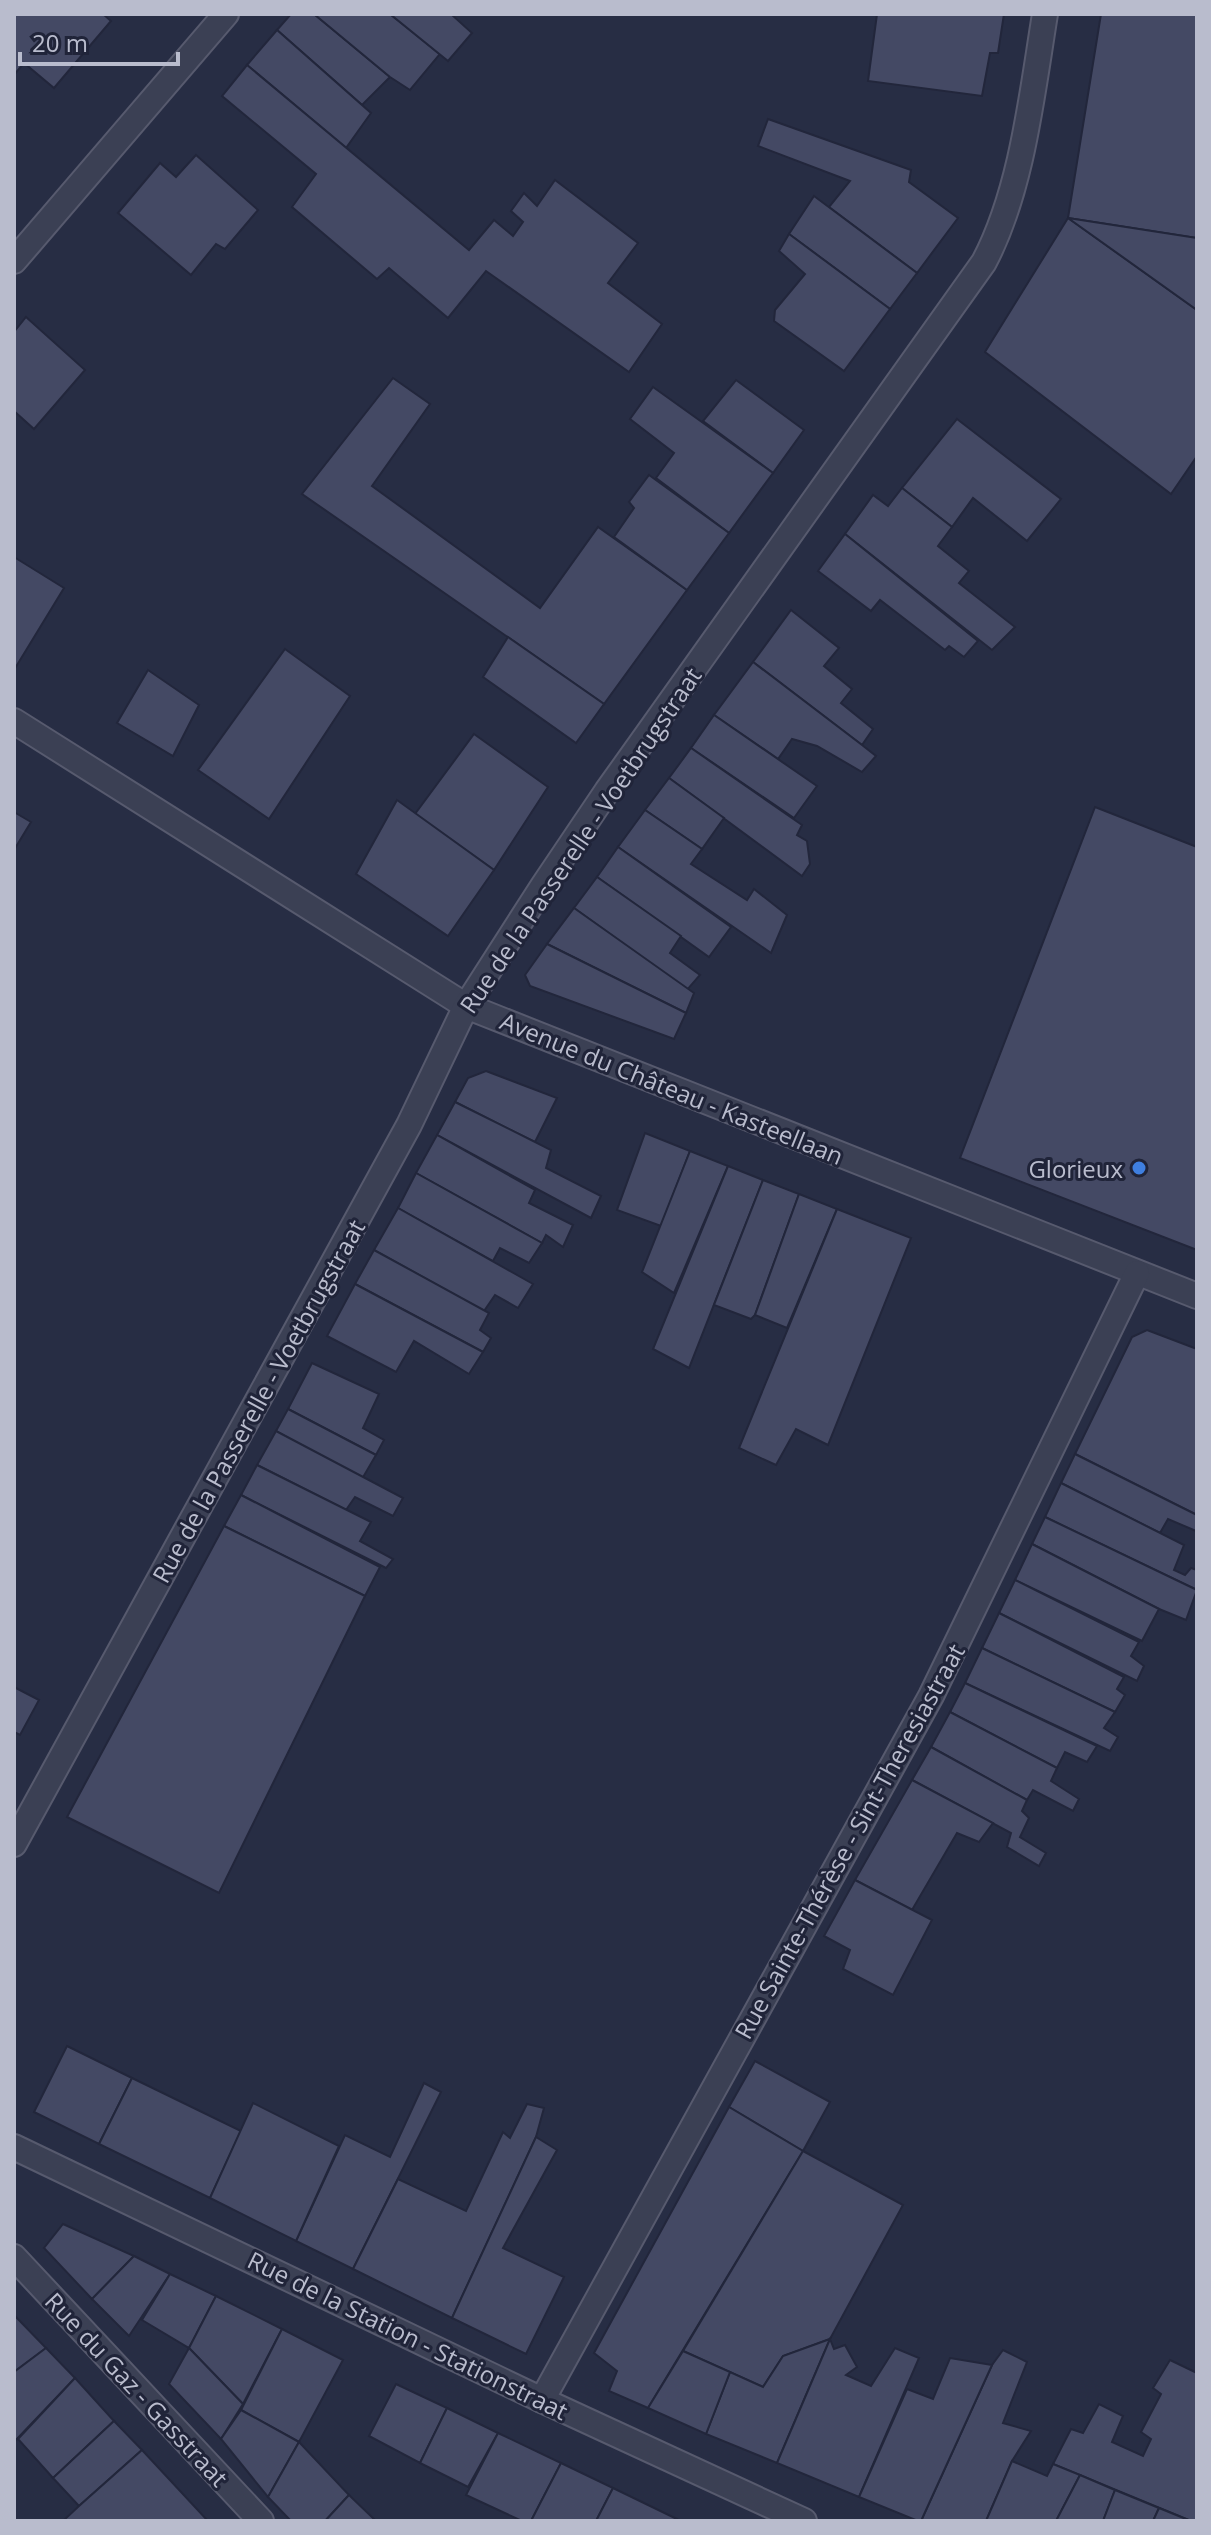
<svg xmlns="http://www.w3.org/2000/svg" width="1211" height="2535" font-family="'Open Sans',sans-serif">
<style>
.building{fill:#444964;stroke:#22263b;stroke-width:2}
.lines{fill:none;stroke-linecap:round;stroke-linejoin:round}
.minor-casing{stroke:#575a6e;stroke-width:28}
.minor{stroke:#3b4054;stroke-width:24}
.shop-dot{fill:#3f7fe0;stroke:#202439;stroke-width:3}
.labels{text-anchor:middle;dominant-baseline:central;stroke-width:6;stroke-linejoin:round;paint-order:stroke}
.street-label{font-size:24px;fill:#b9bccd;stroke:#202439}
.poi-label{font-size:24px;fill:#b9bccd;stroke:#202439;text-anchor:end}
</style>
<rect width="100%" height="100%" fill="#272d44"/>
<!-- building -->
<g class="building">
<path d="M 14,14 L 103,14 L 111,21 L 54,88 L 24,63 L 14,75 Z"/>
<path d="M 291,14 L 314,14 L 390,77 L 362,105 L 277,30 Z"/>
<path d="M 314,14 L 390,14 L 440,54 L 410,90 L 390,77 Z"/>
<path d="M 390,14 L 451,14 L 472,33 L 448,61 Z"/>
<path d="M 877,14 L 1004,14 L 998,53 L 990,53 L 982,96 L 868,81 Z"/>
<path d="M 1101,14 L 1197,14 L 1197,238 L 1068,218 Z"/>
<path d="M 277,30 L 371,113 L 346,148 L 247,65 Z"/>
<path d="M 247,65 L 469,250 L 494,220 L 513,236 L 523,222 L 511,211 L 524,193 L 537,206 L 555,180 L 638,243 L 608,283 L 662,324 L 629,372 L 486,271 L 448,318 L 389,268 L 377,279 L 292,207 L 316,174 L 222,96 Z"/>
<path d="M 768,119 L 911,170 L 909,182 L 958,218 L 917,273 L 829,207 L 850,181 L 758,146 Z"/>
<path d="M 196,155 L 258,210 L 225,249 L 216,244 L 191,275 L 118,213 L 160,163 L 176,177 Z"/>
<path d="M 814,196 L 917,273 L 890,309 L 789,234 Z"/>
<path d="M 1068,218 L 1197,310 L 1197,456 L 1171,494 L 985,352 Z"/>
<path d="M 1068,218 L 1197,238 L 1197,310 Z"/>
<path d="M 789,234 L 890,309 L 844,371 L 774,321 L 775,310 L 805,274 L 779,251 Z"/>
<path d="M 26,317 L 85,370 L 34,429 L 14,411 L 14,332 Z"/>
<path d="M 393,378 L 430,404 L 372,486 L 540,608 L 598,527 L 687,590 L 604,704 L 302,494 Z"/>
<path d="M 736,380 L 804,430 L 773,473 L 703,421 Z"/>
<path d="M 653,387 L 773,473 L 729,533 L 656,478 L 674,453 L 630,419 Z"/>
<path d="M 957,419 L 1061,499 L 1027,541 L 973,498 L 952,527 L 902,488 Z"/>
<path d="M 649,475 L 729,533 L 687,590 L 614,537 L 634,508 L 629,502 Z"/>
<path d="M 902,488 L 952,527 L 938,546 L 969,571 L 959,583 L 1015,627 L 992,650 L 845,534 L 873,495 L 888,506 Z"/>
<path d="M 845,534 L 978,641 L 964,657 L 949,646 L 945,650 L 880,600 L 871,611 L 818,571 Z"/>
<path d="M 14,557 L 64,588 L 14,670 Z"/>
<path d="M 791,610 L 839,648 L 824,666 L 852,689 L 841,703 L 873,729 L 862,745 L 753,662 Z"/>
<path d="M 508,637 L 604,704 L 576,743 L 483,677 Z"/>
<path d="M 285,649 L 350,696 L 269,819 L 198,770 Z"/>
<path d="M 753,662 L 862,745 L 876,756 L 862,772 L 817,746 L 792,739 L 778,759 L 714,715 Z"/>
<path d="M 148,670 L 199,705 L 173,756 L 117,723 Z"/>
<path d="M 714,715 L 817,786 L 794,818 L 691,748 Z"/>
<path d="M 474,734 L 548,787 L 494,870 L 415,814 Z"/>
<path d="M 691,748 L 802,825 L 797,835 L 807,841 L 810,864 L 802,876 L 669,778 Z"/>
<path d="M 669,778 L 724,818 L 702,849 L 645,810 Z"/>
<path d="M 397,800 L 494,870 L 448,936 L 356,874 Z"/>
<path d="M 1095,807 L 1197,847 L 1197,1250 L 960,1158 Z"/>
<path d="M 645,810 L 702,849 L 691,864 L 747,900 L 754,889 L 787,915 L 771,953 L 618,847 Z"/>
<path d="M 14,812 L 31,822 L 14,850 Z"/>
<path d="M 618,847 L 731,927 L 709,957 L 597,877 Z"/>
<path d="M 597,877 L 681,936 L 670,953 L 700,975 L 687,990 L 574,908 Z"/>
<path d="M 574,908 L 694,993 L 686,1013 L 547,944 Z"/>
<path d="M 547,944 L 686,1013 L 674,1039 L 530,986 L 525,975 Z"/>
<path d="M 486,1071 L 557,1098 L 535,1142 L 455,1102 L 468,1078 Z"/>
<path d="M 455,1102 L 551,1150 L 546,1168 L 601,1196 L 591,1218 L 437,1135 Z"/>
<path d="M 645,1133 L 690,1151 L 661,1226 L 617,1210 Z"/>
<path d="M 437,1135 L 535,1190 L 529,1203 L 573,1225 L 563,1247 L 546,1235 L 542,1243 L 416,1173 Z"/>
<path d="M 690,1151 L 728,1166 L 674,1293 L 642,1272 Z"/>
<path d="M 728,1166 L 763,1180 L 689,1368 L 653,1349 Z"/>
<path d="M 416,1173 L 542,1243 L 529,1263 L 500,1248 L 493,1261 L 398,1208 Z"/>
<path d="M 763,1180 L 799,1194 L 755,1315 L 751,1319 L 714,1305 Z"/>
<path d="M 799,1194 L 837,1209 L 787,1328 L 755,1315 Z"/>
<path d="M 398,1208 L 533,1284 L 518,1308 L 495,1295 L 484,1311 L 374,1250 Z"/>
<path d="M 837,1209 L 911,1238 L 828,1445 L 796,1429 L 776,1465 L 739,1448 Z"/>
<path d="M 374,1250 L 489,1313 L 480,1330 L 491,1338 L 483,1352 L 355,1284 Z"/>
<path d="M 355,1284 L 483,1352 L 469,1374 L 414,1341 L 396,1372 L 327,1336 Z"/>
<path d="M 1147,1330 L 1197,1349 L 1197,1515 L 1075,1454 L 1132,1337 Z"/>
<path d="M 312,1363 L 379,1394 L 363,1428 L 384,1440 L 376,1455 L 288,1409 Z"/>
<path d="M 288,1409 L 376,1455 L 362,1479 L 276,1431 Z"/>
<path d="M 276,1431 L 403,1498 L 393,1516 L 355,1497 L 346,1510 L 257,1465 Z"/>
<path d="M 1075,1454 L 1197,1515 L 1196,1531 L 1168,1519 L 1160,1533 L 1061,1483 Z"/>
<path d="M 257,1465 L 371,1522 L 360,1541 L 393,1559 L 386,1568 L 241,1495 Z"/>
<path d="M 1061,1483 L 1184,1545 L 1174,1570 L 1185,1575 L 1191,1568 L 1197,1570 L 1197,1590 L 1045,1517 Z"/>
<path d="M 241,1495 L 380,1567 L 365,1596 L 224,1526 Z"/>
<path d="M 1045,1517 L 1197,1590 L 1186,1620 L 1159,1609 L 1032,1544 Z"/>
<path d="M 224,1526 L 365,1596 L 219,1893 L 67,1817 Z"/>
<path d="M 1032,1544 L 1159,1609 L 1142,1641 L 1015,1580 Z"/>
<path d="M 1015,1580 L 1139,1642 L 1131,1656 L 1144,1666 L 1137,1681 L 999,1613 Z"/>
<path d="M 999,1613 L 1124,1677 L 1117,1689 L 1125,1695 L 1115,1712 L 982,1648 Z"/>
<path d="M 982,1648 L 1115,1712 L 1104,1728 L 1118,1737 L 1110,1751 L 965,1683 Z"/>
<path d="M 965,1683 L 1097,1746 L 1087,1762 L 1065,1752 L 1057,1768 L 950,1712 Z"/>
<path d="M 14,1687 L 39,1700 L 20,1735 L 14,1732 Z"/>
<path d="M 950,1712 L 1057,1768 L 1051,1781 L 1079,1799 L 1073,1811 L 1033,1790 L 1027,1800 L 931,1747 Z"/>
<path d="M 931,1747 L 1027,1800 L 1022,1811 L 1029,1818 L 1020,1837 L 1046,1853 L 1039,1866 L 1007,1847 L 1011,1833 L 912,1780 Z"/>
<path d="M 912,1780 L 993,1823 L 979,1842 L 957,1833 L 912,1910 L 855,1880 Z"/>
<path d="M 855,1880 L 932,1920 L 893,1995 L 843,1969 L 850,1950 L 824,1936 Z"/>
<path d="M 67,2046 L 132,2078 L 99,2144 L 34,2112 Z"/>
<path d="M 755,2061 L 830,2102 L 803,2151 L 729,2107 Z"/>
<path d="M 132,2078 L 241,2131 L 210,2198 L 99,2144 Z"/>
<path d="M 424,2083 L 441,2092 L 353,2269 L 296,2241 L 345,2135 L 390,2157 Z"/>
<path d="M 253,2103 L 339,2146 L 296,2241 L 210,2198 Z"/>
<path d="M 527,2104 L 544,2108 L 536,2137 L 452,2318 L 353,2269 L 398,2179 L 466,2211 L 503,2132 L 510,2138 Z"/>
<path d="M 729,2107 L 803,2151 L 648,2408 L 609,2391 L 617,2371 L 594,2353 Z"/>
<path d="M 536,2137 L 557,2150 L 503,2248 L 564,2277 L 526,2354 L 452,2318 Z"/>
<path d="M 803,2151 L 903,2205 L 830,2339 L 783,2356 L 763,2387 L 683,2351 Z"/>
<path d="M 63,2224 L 134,2256 L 92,2299 L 44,2248 Z"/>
<path d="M 134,2256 L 170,2274 L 129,2336 L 92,2299 Z"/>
<path d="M 170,2274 L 216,2296 L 189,2348 L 142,2320 Z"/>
<path d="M 216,2296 L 282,2329 L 243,2404 L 189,2348 Z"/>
<path d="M 14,2315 L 46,2348 L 14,2372 Z"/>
<path d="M 282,2329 L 343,2360 L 299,2442 L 241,2410 Z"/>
<path d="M 830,2339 L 777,2463 L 706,2434 L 730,2372 L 763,2387 L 783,2356 Z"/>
<path d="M 830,2339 L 834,2349 L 845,2345 L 857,2367 L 846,2375 L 871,2386 L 895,2348 L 919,2358 L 859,2497 L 777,2463 Z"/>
<path d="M 46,2348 L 75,2378 L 14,2442 L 14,2372 Z"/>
<path d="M 189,2348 L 243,2404 L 221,2439 L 169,2384 Z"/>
<path d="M 1003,2350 L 1027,2362 L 1003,2423 L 1031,2431 L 1012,2461 L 986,2521 L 921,2521 L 992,2365 Z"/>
<path d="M 683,2351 L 730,2372 L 706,2434 L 648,2408 Z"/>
<path d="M 950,2358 L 992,2365 L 921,2521 L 918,2521 L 859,2497 L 907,2389 L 933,2399 Z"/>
<path d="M 1170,2360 L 1197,2373 L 1197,2521 L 1191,2521 L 1053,2464 L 1071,2429 L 1083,2433 L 1099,2404 L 1123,2416 L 1112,2442 L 1143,2456 L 1151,2439 L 1141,2432 L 1161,2394 L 1153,2388 Z"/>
<path d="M 75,2378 L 114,2421 L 53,2478 L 18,2439 Z"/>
<path d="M 396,2384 L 447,2408 L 420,2463 L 369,2436 Z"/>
<path d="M 447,2408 L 498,2433 L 468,2487 L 420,2463 Z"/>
<path d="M 241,2410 L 299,2442 L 268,2497 L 221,2439 Z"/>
<path d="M 114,2421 L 142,2450 L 79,2506 L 53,2478 Z"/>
<path d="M 498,2433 L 561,2463 L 531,2521 L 522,2521 L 466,2495 Z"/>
<path d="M 299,2442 L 349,2495 L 325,2521 L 291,2521 L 268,2497 Z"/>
<path d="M 142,2450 L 208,2521 L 63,2521 L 79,2506 Z"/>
<path d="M 1012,2461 L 1047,2476 L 1053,2464 L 1080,2475 L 1056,2521 L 986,2521 Z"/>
<path d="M 561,2463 L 613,2488 L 596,2521 L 531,2521 Z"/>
<path d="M 1080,2475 L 1115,2490 L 1103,2521 L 1056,2521 Z"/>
<path d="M 613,2488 L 681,2521 L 596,2521 Z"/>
<path d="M 1115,2490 L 1159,2508 L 1153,2521 L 1103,2521 Z"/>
<path d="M 349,2495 L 376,2521 L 325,2521 Z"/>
<path d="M 1159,2508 L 1191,2521 L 1153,2521 Z"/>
</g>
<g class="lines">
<defs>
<g id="minor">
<path d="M 14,261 L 226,14"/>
<path d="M 14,721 L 466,1006 L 1197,1296"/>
<path d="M 14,1844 L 409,1125 L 466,1006 L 543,886 L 607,791 L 984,262 C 1022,190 1032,94 1045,14"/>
<path d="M 14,2147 L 542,2400 L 804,2521"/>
<path d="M 14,2257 L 261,2521"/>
<path d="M 542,2400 L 931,1696 L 1137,1273"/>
</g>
</defs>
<!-- minor casing -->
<use href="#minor" class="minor-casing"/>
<!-- minor -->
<use href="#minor" class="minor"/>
</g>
<!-- markers -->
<circle class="shop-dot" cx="1139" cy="1168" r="8"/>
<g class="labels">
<!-- street labels -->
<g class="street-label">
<text transform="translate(580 840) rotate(-56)">Rue de la Passerelle - Voetbrugstraat</text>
<text transform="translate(672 1088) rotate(22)">Avenue du Château - Kasteellaan</text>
<text transform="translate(258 1401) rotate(-61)">Rue de la Passerelle - Voetbrugstraat</text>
<text transform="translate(849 1841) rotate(-61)">Rue Sainte-Thérèse - Sint-Theresiastraat</text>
<text transform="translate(408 2335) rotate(26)">Rue de la Station - Stationstraat</text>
<text transform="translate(137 2389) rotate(47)">Rue du Gaz - Gasstraat</text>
</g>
<!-- poi labels -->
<g class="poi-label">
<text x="1123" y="1168">Glorieux</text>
</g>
</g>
<!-- border -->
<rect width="1211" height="2535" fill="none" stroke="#b9bccd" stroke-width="32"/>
<!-- scale -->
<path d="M20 52v12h158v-12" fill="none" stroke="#b9bccd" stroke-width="4"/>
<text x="32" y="52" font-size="24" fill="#b9bccd" stroke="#202439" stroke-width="6" paint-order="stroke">20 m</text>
</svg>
